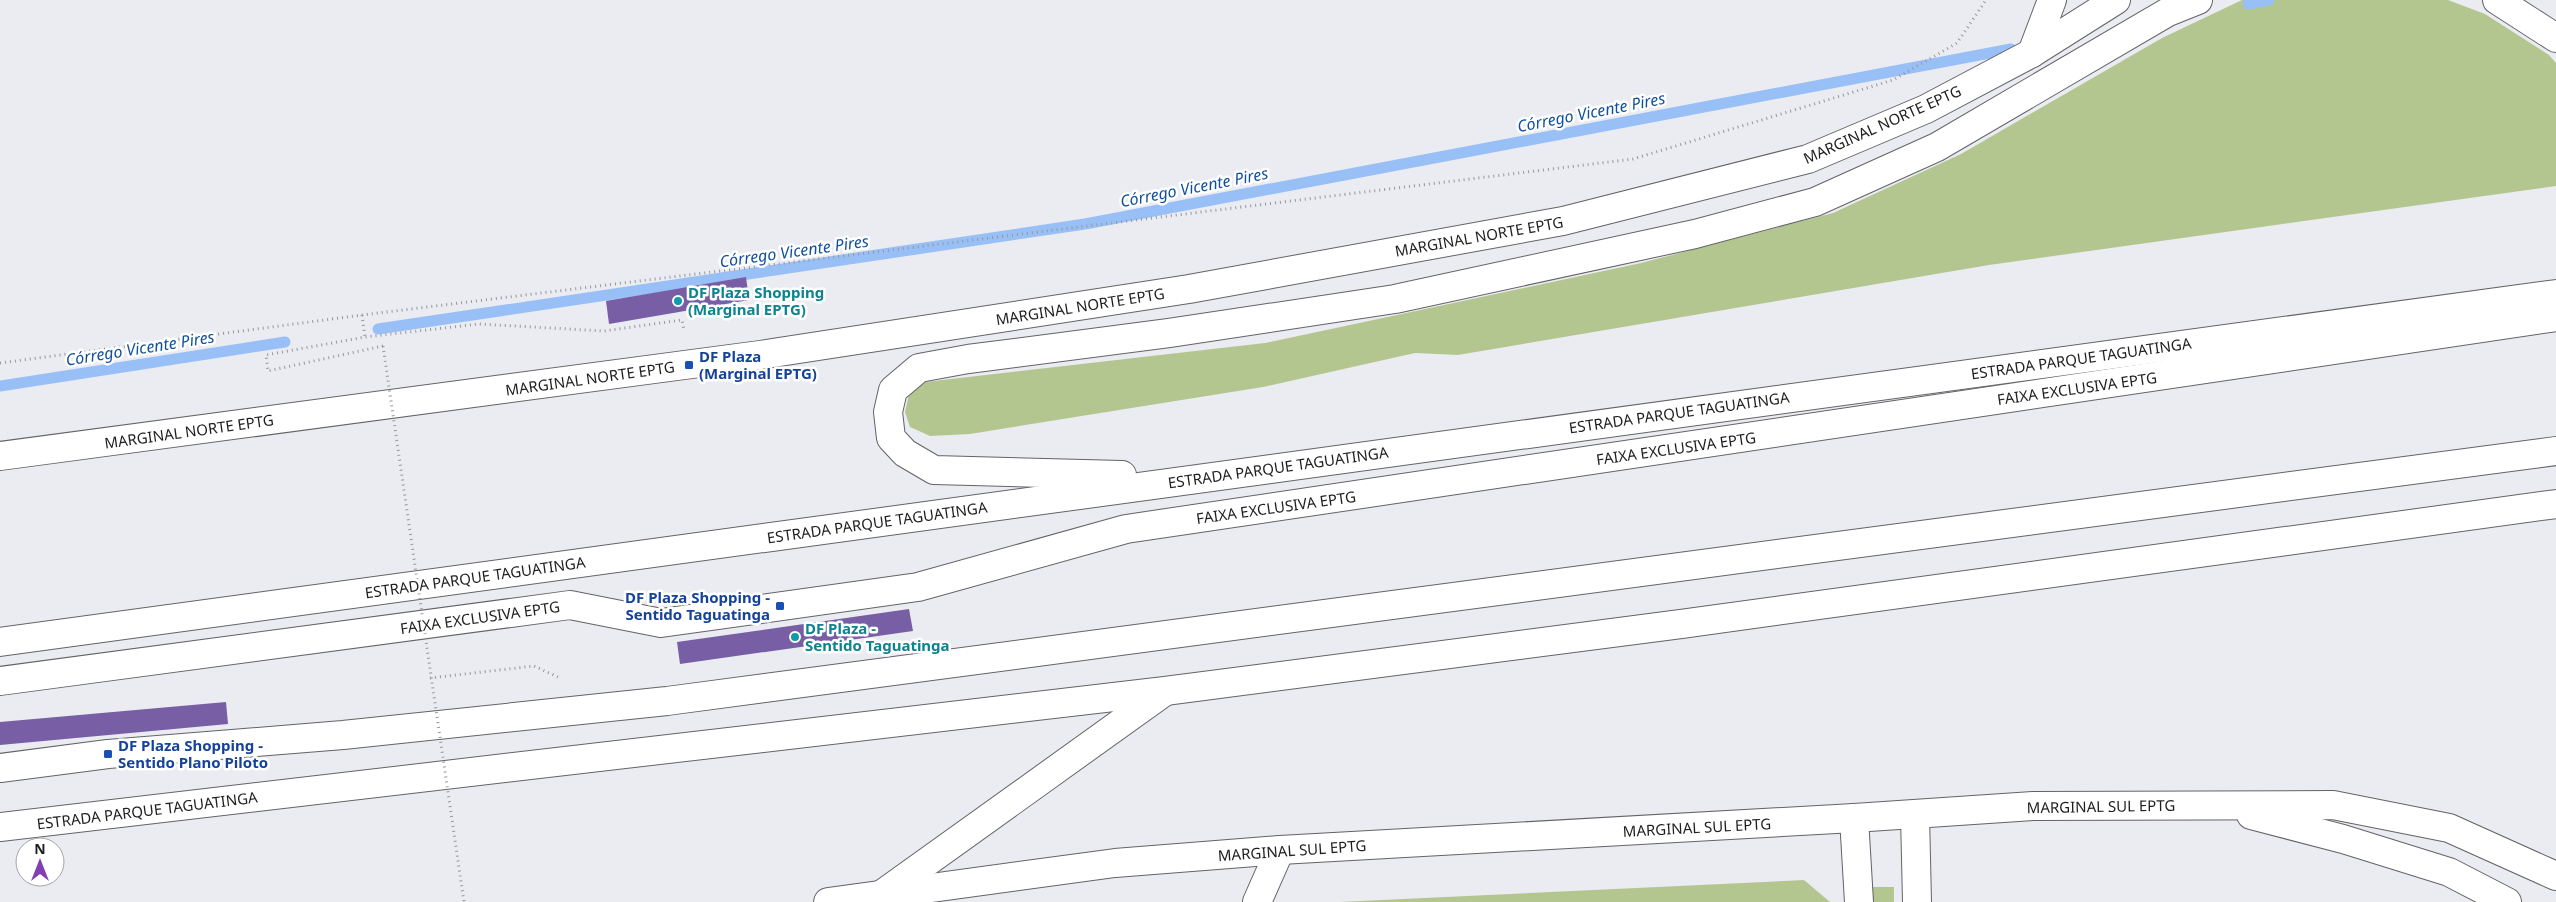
<svg xmlns="http://www.w3.org/2000/svg" width="2556" height="902" font-family="'Noto Sans',sans-serif">
<style>
.green{fill:#b4c690}
.lines{fill:none;stroke-linecap:round;stroke-linejoin:round}
.stream{stroke:#99c0f6;stroke-width:11}
.building{fill:#785ea5}
.minor-casing{stroke:#636368;stroke-width:30}
.major-casing{stroke:#636368;stroke-width:30}
.highway-casing{stroke:#636368;stroke-width:30}
.path{stroke:#96979c;stroke-width:3;stroke-dasharray:1 4;stroke-linecap:butt}
.minor{stroke:#fff;stroke-width:28}
.major{stroke:#fff;stroke-width:28}
.highway{stroke:#fff;stroke-width:28}
.path-bridge{stroke:#96979c;stroke-width:3;stroke-dasharray:1 4;stroke-linecap:butt}
.culture-dot{fill:#0f9aa8;stroke:#fff;stroke-width:2}
.transit-dot{fill:#1a4fb4;stroke:#fff;stroke-width:2}
.labels{text-anchor:middle;dominant-baseline:central;stroke-width:5;stroke-linejoin:round;paint-order:stroke}
.street-label{font-size:15px;fill:#1e1e21;stroke:#fff}
.culture-label{font-size:15px;font-weight:bold;fill:#0d838f;stroke:#fff;text-anchor:start}
.transit-label{font-size:15px;font-weight:bold;fill:#164399;stroke:#fff;text-anchor:start}
.water-label{font-size:16px;font-style:italic;fill:#0f4f9c;stroke:#fff}
</style>
<rect width="100%" height="100%" fill="#ebecf2"/>
<!-- green -->
<g class="green">
<path d="M 2242,0 L 2448,0 L 2485,14 L 2549,55 L 2556,63 L 2556,186 L 1989,265 L 1458,355 L 1415,353 L 1263,387 L 970,434 L 930,436 L 910,427 L 905,412 L 909,394 L 925,382 L 1265,343 L 1641,263 L 1833,213 L 1961,154 L 2162,38 Z"/>
<path d="M 1804,880 L 1830,902 L 1339,902 Z"/>
<rect x="1866" y="887" width="28" height="15"/>
</g>
<g class="lines">
<!-- stream -->
<g class="stream">
<path d="M 2248,4 L 2269,0"/>
<path d="M 378,329 L 1085,224 L 2011,49"/>
<path d="M 0,386 L 285,342"/>
</g>
</g>
<!-- building -->
<g class="building">
<path d="M 746,277 L 749,300 L 609,324 L 606,301 Z"/>
<path d="M 909,609 L 913,631 L 680,664 L 677,642 Z"/>
<path d="M 226,702 L 228,724 L 0,745 L 0,722 Z"/>
</g>
<g class="lines">
<defs>
<g id="minor">
<path d="M 2032,53 L 2052,0"/>
<path d="M 0,681 L 570,605 L 661,623 L 918,587 L 1126,529 L 2556,317"/>
<path d="M 0,768 L 108,754 L 343,735 L 667,701 L 2556,451"/>
<path d="M 1915,815 L 1917,902"/>
<path d="M 1854,818 L 1859,902"/>
<path d="M 1257,902 L 1280,850"/>
</g>
<g id="major">
<path d="M 0,456 L 760,355 L 1189,289 L 1563,221 L 1808,159 L 1926,109 L 2032,53 L 2116,0"/>
<path d="M 2251,815 L 2343,839 L 2449,872 L 2507,902"/>
<path d="M 828,902 L 1115,863 L 1280,850 L 1854,818 L 2033,806 L 2333,805 L 2449,828 L 2556,876"/>
</g>
<g id="highway">
<path d="M 2497,0 L 2556,38"/>
<path d="M 1122,475 L 934,470 L 905,453 L 891,438 L 888,412 L 893,390 L 919,368 L 968,359 L 1169,333 L 1395,299 L 1695,234 L 1815,202 L 1937,147 L 2168,12 L 2198,0"/>
<path d="M 0,642 L 2556,294"/>
<path d="M 0,827 L 1165,691 L 1681,624 L 2556,504"/>
<path d="M 881,895 L 1164,692"/>
</g>
</defs>
<!-- minor casing -->
<use href="#minor" class="minor-casing"/>
<!-- major casing -->
<use href="#major" class="major-casing"/>
<!-- highway casing -->
<use href="#highway" class="highway-casing"/>
<!-- path -->
<g class="path">
<path d="M 362,315 L 365,337"/>
<path d="M 383,346 L 268,371 L 266,355 L 365,337 L 479,324 L 604,331 L 682,320 L 684,330"/>
<path d="M 0,363 L 362,315 L 1633,159 L 1893,80 L 1957,43 L 1986,0"/>
<path d="M 430,678 L 534,666 L 558,677"/>
</g>
<!-- minor -->
<use href="#minor" class="minor"/>
<!-- major -->
<use href="#major" class="major"/>
<!-- highway -->
<use href="#highway" class="highway"/>
<!-- path-bridge -->
<path class="path-bridge" d="M 383,346 L 464,902"/>
</g>
<!-- markers -->
<g class="culture-dot">
<circle cx="678" cy="301" r="5"/>
<circle cx="795" cy="637" r="5"/>
</g>
<g class="transit-dot">
<rect x="684" y="360" width="10" height="10" rx="2.5"/>
<rect x="775" y="601" width="10" height="10" rx="2.5"/>
<rect x="103" y="749" width="10" height="10" rx="2.5"/>
</g>
<g class="labels">
<!-- street labels -->
<g class="street-label">
<text transform="translate(1882 124) rotate(-24)">MARGINAL NORTE EPTG</text>
<text transform="translate(1479 236) rotate(-10)">MARGINAL NORTE EPTG</text>
<text transform="translate(1080 306) rotate(-9)">MARGINAL NORTE EPTG</text>
<text transform="translate(2081 358) rotate(-8)">ESTRADA PARQUE TAGUATINGA</text>
<text transform="translate(590 378) rotate(-8)">MARGINAL NORTE EPTG</text>
<text transform="translate(2077 388) rotate(-8)">FAIXA EXCLUSIVA EPTG</text>
<text transform="translate(1679 412) rotate(-8)">ESTRADA PARQUE TAGUATINGA</text>
<text transform="translate(189 431) rotate(-8)">MARGINAL NORTE EPTG</text>
<text transform="translate(1676 448) rotate(-8)">FAIXA EXCLUSIVA EPTG</text>
<text transform="translate(1278 467) rotate(-8)">ESTRADA PARQUE TAGUATINGA</text>
<text transform="translate(1276 507) rotate(-8)">FAIXA EXCLUSIVA EPTG</text>
<text transform="translate(877 522) rotate(-8)">ESTRADA PARQUE TAGUATINGA</text>
<text transform="translate(475 577) rotate(-8)">ESTRADA PARQUE TAGUATINGA</text>
<text transform="translate(480 617) rotate(-8)">FAIXA EXCLUSIVA EPTG</text>
<text transform="translate(2101 806) rotate(-1)">MARGINAL SUL EPTG</text>
<text transform="translate(147 810) rotate(-7)">ESTRADA PARQUE TAGUATINGA</text>
<text transform="translate(1697 827) rotate(-3)">MARGINAL SUL EPTG</text>
<text transform="translate(1292 850) rotate(-4)">MARGINAL SUL EPTG</text>
</g>
<!-- culture labels -->
<g class="culture-label">
<text x="688" y="292">DF Plaza Shopping<tspan x="688" dy="17">(Marginal EPTG)</tspan></text>
<text x="805" y="628">DF Plaza -<tspan x="805" dy="17">Sentido Taguatinga</tspan></text>
</g>
<!-- transit labels -->
<g class="transit-label">
<text x="699" y="356">DF Plaza<tspan x="699" dy="17">(Marginal EPTG)</tspan></text>
<text x="770" y="597" text-anchor="end">DF Plaza Shopping -<tspan x="770" dy="17">Sentido Taguatinga</tspan></text>
<text x="118" y="745">DF Plaza Shopping -<tspan x="118" dy="17">Sentido Plano Piloto</tspan></text>
</g>
<!-- water labels -->
<g class="water-label">
<text transform="translate(1591 112) rotate(-11)">Córrego Vicente Pires</text>
<text transform="translate(1194 187) rotate(-11)">Córrego Vicente Pires</text>
<text transform="translate(794 251) rotate(-8)">Córrego Vicente Pires</text>
<text transform="translate(140 348) rotate(-9)">Córrego Vicente Pires</text>
</g>
</g>
<!-- north arrow -->
<g transform="translate(40 862)"><circle r="24" fill="#ffffff" stroke="#a5a5a6"/>
<path d="M0-4L9 19L0 12L-9 19Z" fill="#823fb3"/>
<text y="-8" font-size="14" font-weight="bold" text-anchor="middle" fill="#1e1e21">N</text>
</g>
</svg>
